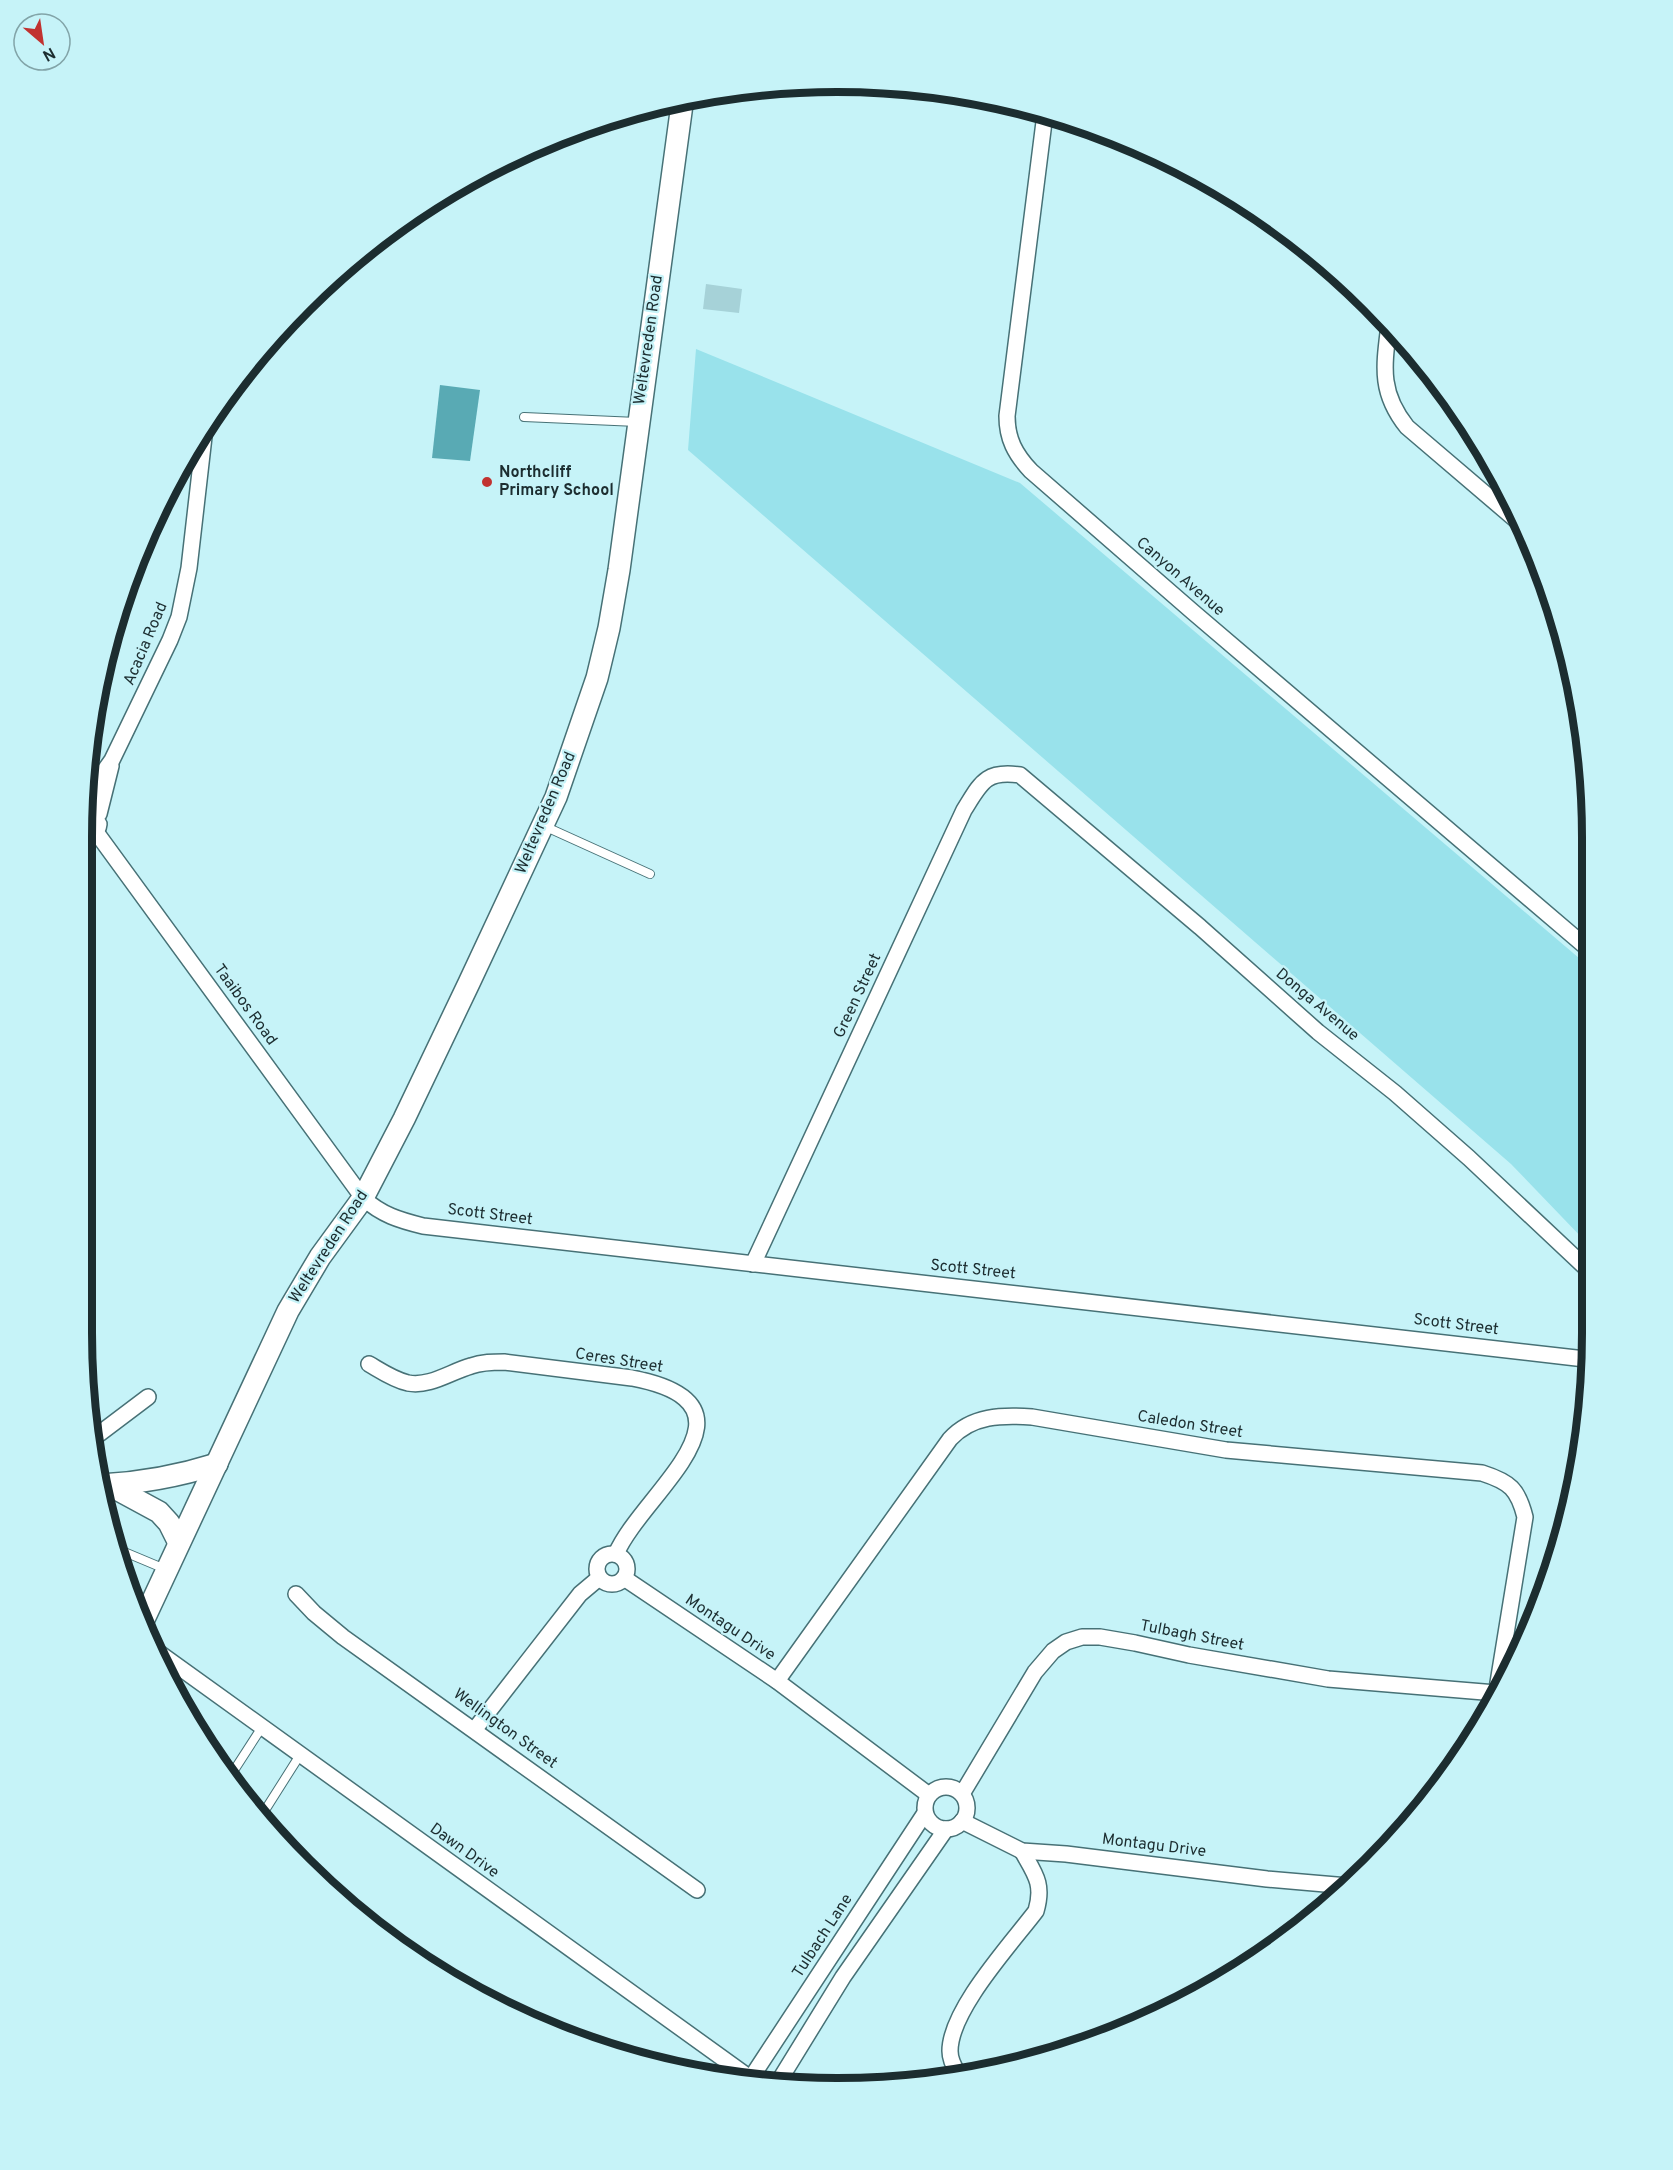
<svg xmlns="http://www.w3.org/2000/svg" width="1673" height="2170" font-family="Overpass,sans-serif">
<style>
.green{fill:#99e2eb}
.water{fill:#59aab4}
.building{fill:#a6d2d8}
.lines{fill:none;stroke-linecap:round;stroke-linejoin:round}
.lane-casing{stroke:#477176;stroke-width:10}
.street-casing{stroke:#477176;stroke-width:18}
.secondary-casing{stroke:#477176;stroke-width:24}
.lane{stroke:#fff;stroke-width:8}
.street{stroke:#fff;stroke-width:15}
.secondary{stroke:#fff;stroke-width:21}
.poi-dot{fill:#c13230;stroke:#c6f3f8;stroke-width:2}
.labels{text-anchor:middle;dominant-baseline:central;stroke-width:4.5;stroke-linejoin:round;paint-order:stroke}
.street-label{font-size:16px;fill:#1c2d30;stroke:#c6f3f8}
.poi-label{font-size:16px;font-weight:bold;fill:#1c2d30;stroke:#c6f3f8;text-anchor:start}
.rim{fill:none;stroke:#1c2d30;stroke-width:8}
</style>
<rect width="100%" height="100%" fill="#c6f3f8"/>
<!-- green -->
<path class="green" d="M 696,349 L 1020,483 L 1586,964 L 1586,1242 L 1511,1164 L 688,450 Z"/>
<!-- water -->
<path class="water" d="M 440,385 L 480,390 L 470,461 L 432,458 Z"/>
<!-- building -->
<path class="building" d="M 706,284 L 742,289 L 739,313 L 703,309 Z"/>
<g class="lines">
<defs>
<g id="lane">
<path d="M 524,417 L 637,422"/>
<path d="M 544,826 L 650,874"/>
<path d="M 116,1551 L 122,1551 L 165,1569"/>
<path d="M 231,1775 L 262,1727"/>
<path d="M 262,1815 L 300,1755"/>
</g>
<g id="street">
<path d="M 1045,114 L 1007,416 C 1007,439 1015,454 1031,471 L 1193,612 L 1586,947"/>
<path d="M 1389,325 C 1384,366 1379,392 1407,427 L 1516,520"/>
<path d="M 83,801 L 112,760 L 170,640 L 179,617 L 189,568 L 205,428"/>
<path d="M 99,814 L 111,766"/>
<path d="M 96,832 L 363,1198 C 382,1215 399,1220 423,1226 L 1585,1359"/>
<path d="M 82,840 C 91,838 98,833 99,824"/>
<path d="M 753,1264 L 964,810 C 981,783 985,770 1020,775 L 1200,927 L 1318,1032 L 1395,1093 L 1469,1158 L 1586,1268"/>
<path d="M 369,1364 C 381,1371 394,1380 408,1383 C 430,1387 450,1372 471,1366 C 482,1362 493,1362 504,1362 L 632,1378 C 774,1405 642,1493 616,1554"/>
<path d="M 95,1437 L 148,1397"/>
<circle cx="612" cy="1569" r="15"/>
<path d="M 624,1578 L 777,1681 L 929,1795"/>
<path d="M 296,1594 L 314,1613 L 343,1637 L 697,1890"/>
<path d="M 158,1652 L 750,2078"/>
<path d="M 777,1681 L 950,1439 C 972,1415 1002,1415 1032,1417 L 1226,1450 L 1482,1473 C 1510,1482 1518,1489 1525,1517 L 1496,1695"/>
<path d="M 475,1729 L 580,1594 L 599,1578"/>
<circle cx="946" cy="1808" r="21"/>
<path d="M 962,1794 L 1035,1672 L 1053,1651 L 1066,1642 L 1082,1637 L 1100,1637 L 1135,1643 L 1189,1655 L 1328,1679 L 1496,1693"/>
<path d="M 962,1821 L 1022,1851 L 1066,1854 L 1267,1879 L 1348,1886"/>
<path d="M 958,2073 C 954,2067 950,2059 950,2051 C 950,2010 1011,1944 1036,1911 C 1044,1884 1035,1874 1022,1851"/>
<path d="M 751,2078 L 925,1813"/>
<path d="M 779,2081 L 843,1977 L 946,1829"/>
</g>
<g id="secondary">
<path d="M 101,1485 C 141,1483 179,1476 217,1464"/>
<path d="M 111,1486 L 159,1512 L 169,1523 L 179,1543"/>
<path d="M 144,1619 L 288,1311 L 320,1257 L 363,1198 L 404,1119 L 469,983 L 556,797 L 597,678 L 609,628 L 619,570 L 683,97"/>
</g>
</defs>
<!-- lane casing -->
<use href="#lane" class="lane-casing"/>
<!-- street casing -->
<use href="#street" class="street-casing"/>
<!-- secondary casing -->
<use href="#secondary" class="secondary-casing"/>
<!-- lane -->
<use href="#lane" class="lane"/>
<!-- street -->
<use href="#street" class="street"/>
<!-- secondary -->
<use href="#secondary" class="secondary"/>
</g>
<!-- markers -->
<circle class="poi-dot" cx="487" cy="482" r="6"/>
<g class="labels">
<!-- street labels -->
<g class="street-label">
<text transform="translate(649 340) rotate(-82)">Weltevreden Road</text>
<text transform="translate(1180 577) rotate(41)">Canyon Avenue</text>
<text transform="translate(146 644) rotate(-67)">Acacia Road</text>
<text transform="translate(546 813) rotate(-67)">Weltevreden Road</text>
<text transform="translate(858 996) rotate(-65)">Green Street</text>
<text transform="translate(245 1005) rotate(54)">Taaibos Road</text>
<text transform="translate(1317 1005) rotate(40)">Donga Avenue</text>
<text transform="translate(490 1215) rotate(7)">Scott Street</text>
<text transform="translate(329 1247) rotate(-57)">Weltevreden Road</text>
<text transform="translate(973 1270) rotate(6)">Scott Street</text>
<text transform="translate(1456 1325) rotate(7)">Scott Street</text>
<text transform="translate(619 1361) rotate(9)">Ceres Street</text>
<text transform="translate(1190 1425) rotate(9)">Caledon Street</text>
<text transform="translate(730 1628) rotate(34)">Montagu Drive</text>
<text transform="translate(1192 1636) rotate(11)">Tulbagh Street</text>
<text transform="translate(505 1729) rotate(36)">Wellington Street</text>
<text transform="translate(1154 1846) rotate(7)">Montagu Drive</text>
<text transform="translate(464 1851) rotate(36)">Dawn Drive</text>
<text transform="translate(823 1936) rotate(-57)">Tulbach Lane</text>
</g>
<!-- poi labels -->
<g class="poi-label">
<text x="499" y="473">Northcliff<tspan x="499" dy="18">Primary School</tspan></text>
</g>
</g>
<!-- crop -->
<path d="M0 0H1673V2170H0ZM837 92H837A745 745 0 0 1 1582 837V1333A745 745 0 0 1 837 2078H837A745 745 0 0 1 92 1333V837A745 745 0 0 1 837 92Z" fill="#c6f3f8" fill-rule="evenodd"/>
<path class="rim" d="M837 92H837A745 745 0 0 1 1582 837V1333A745 745 0 0 1 837 2078H837A745 745 0 0 1 92 1333V837A745 745 0 0 1 837 92Z"/>
<!-- north arrow -->
<g transform="translate(42 42) rotate(151)"><circle r="28" fill="#c6f3f8" stroke="#82a4a8" stroke-width="1.5"/>
<path d="M0-4.5L10 22L0 15L-10 22Z" fill="#c13230"/>
<text y="-9" font-size="16" font-weight="bold" text-anchor="middle" fill="#1c2d30">N</text>
</g>
</svg>
